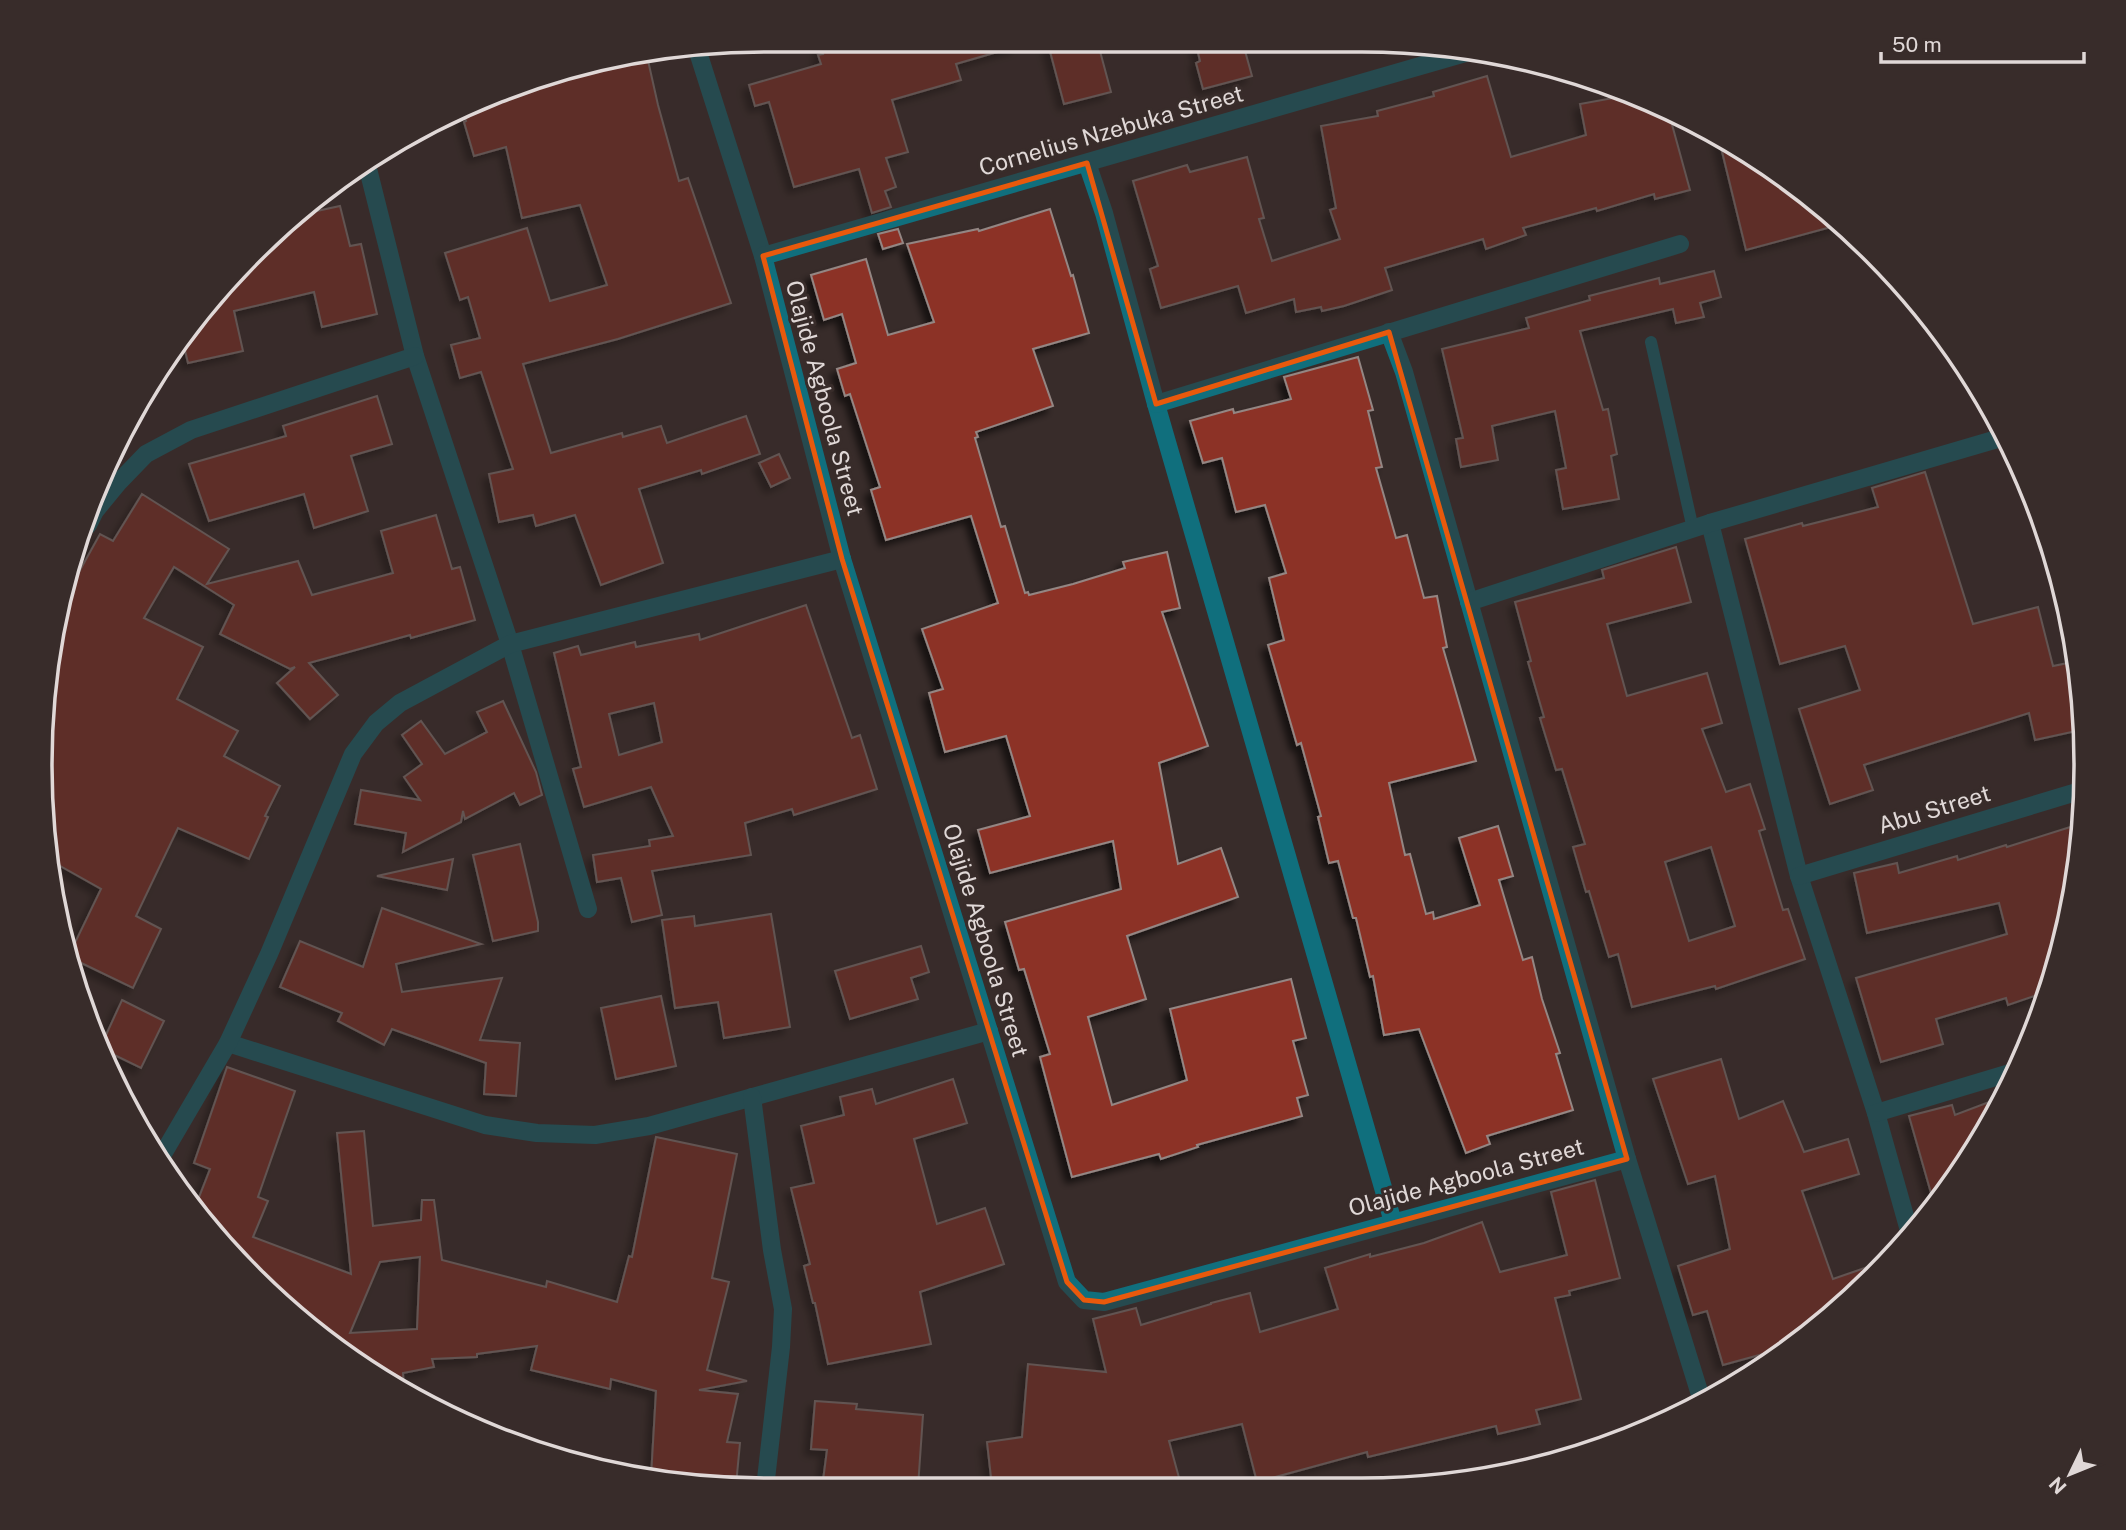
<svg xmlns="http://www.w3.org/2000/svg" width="2126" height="1530" font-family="'Public Sans',sans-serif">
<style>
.building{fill:#8c3328;stroke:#948683;stroke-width:2;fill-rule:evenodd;filter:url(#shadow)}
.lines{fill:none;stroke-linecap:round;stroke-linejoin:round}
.lane{stroke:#106f7d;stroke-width:12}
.street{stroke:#106f7d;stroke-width:18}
.marked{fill:none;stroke:#e8590c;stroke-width:5;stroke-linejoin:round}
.labels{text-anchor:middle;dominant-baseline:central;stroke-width:6;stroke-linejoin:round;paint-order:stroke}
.street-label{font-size:23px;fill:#e0d8d7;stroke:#382c2a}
.rim{fill:none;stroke:#e0d8d7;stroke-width:3.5}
</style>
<defs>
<filter id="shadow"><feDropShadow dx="-6" dy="6" stdDeviation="3.5" flood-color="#0009"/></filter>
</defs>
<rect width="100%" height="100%" fill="#382c2a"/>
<!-- building -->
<g class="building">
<path d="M 819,40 L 1017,40 L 1018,46 L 956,64 L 961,80 L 892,100 L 908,152 L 886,158 L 896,187 L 885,191 L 891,207 L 872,213 L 859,169 L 794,187 L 769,102 L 755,106 L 749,85 L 821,64 L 818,55 L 823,54 Z"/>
<path d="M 1047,40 L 1097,40 L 1111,92 L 1064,104 Z"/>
<path d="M 1195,40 L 1242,40 L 1252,76 L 1203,89 L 1196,63 L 1200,61 Z"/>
<path d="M 647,56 L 658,105 L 679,181 L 688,178 L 731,303 L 618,339 L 523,364 L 551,453 L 622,433 L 623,437 L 661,426 L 667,443 L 746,416 L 760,454 L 702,474 L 701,470 L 639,489 L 663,563 L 601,585 L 575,515 L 536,526 L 533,515 L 499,522 L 489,474 L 513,469 L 481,372 L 460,378 L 451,345 L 480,338 L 468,297 L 460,300 L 445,253 L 527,228 L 550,301 L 607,285 L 580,205 L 522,218 L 506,147 L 474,156 L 464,122 L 466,121 L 462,109 L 487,96 L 525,83 Z"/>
<path d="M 1487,76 L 1511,157 L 1586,135 L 1580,104 L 1635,94 L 1668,110 L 1690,190 L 1655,199 L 1654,194 L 1597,211 L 1596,208 L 1523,228 L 1526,235 L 1486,249 L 1483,239 L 1385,268 L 1392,290 L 1344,306 L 1322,311 L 1321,307 L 1296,312 L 1294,299 L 1246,313 L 1238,286 L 1161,308 L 1150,269 L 1158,266 L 1133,181 L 1187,165 L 1190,172 L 1247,157 L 1264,218 L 1259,219 L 1272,261 L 1340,239 L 1330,210 L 1336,208 L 1321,126 L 1378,116 L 1377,111 L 1434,96 L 1433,92 Z"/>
<path d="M 1718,135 L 1724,138 L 1842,224 L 1746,250 Z"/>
<path d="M 340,206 L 350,246 L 361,244 L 377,314 L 322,327 L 314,292 L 234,311 L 243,351 L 188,363 L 183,342 L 220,287 L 303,214 Z"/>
<path d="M 1050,209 L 1071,276 L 1073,275 L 1089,333 L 1033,349 L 1053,406 L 976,432 L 978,437 L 975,438 L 1001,527 L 1005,526 L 1025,593 L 1028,592 L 1029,595 L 1073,584 L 1125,568 L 1123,562 L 1167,552 L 1180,608 L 1162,612 L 1208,746 L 1159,763 L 1178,864 L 1221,848 L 1238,897 L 1127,936 L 1146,999 L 1088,1017 L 1112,1105 L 1187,1080 L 1170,1009 L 1291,979 L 1306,1038 L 1293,1041 L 1308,1095 L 1297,1098 L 1302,1116 L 1197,1145 L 1198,1147 L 1161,1159 L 1159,1154 L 1072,1177 L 1040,1057 L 1050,1054 L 1024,969 L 1019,970 L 1005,922 L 1121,889 L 1113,841 L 990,873 L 978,830 L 1030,816 L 1006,736 L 945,752 L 929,693 L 943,689 L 922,629 L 998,603 L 971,516 L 886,540 L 871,490 L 880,487 L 850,394 L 845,396 L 837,369 L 856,363 L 842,314 L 824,320 L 811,275 L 866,259 L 888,335 L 934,322 L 907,244 L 978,229 L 979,231 Z"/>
<path d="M 898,229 L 903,243 L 883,249 L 878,234 Z"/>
<path d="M 1714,271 L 1721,297 L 1700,303 L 1704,317 L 1676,323 L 1673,309 L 1580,331 L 1603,410 L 1608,409 L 1617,454 L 1611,456 L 1619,499 L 1563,509 L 1556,470 L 1566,468 L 1555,411 L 1492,426 L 1498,460 L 1461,467 L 1456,439 L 1463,438 L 1442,349 L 1529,328 L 1526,318 L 1590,300 L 1589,296 L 1659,278 L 1660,284 Z"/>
<path d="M 1358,357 L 1373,410 L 1368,411 L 1382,467 L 1376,468 L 1396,538 L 1407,535 L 1424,598 L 1437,596 L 1447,647 L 1443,648 L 1476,761 L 1389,783 L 1405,855 L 1410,854 L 1426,914 L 1433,912 L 1434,919 L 1480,905 L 1459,838 L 1498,826 L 1513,876 L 1499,880 L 1523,960 L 1532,957 L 1542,999 L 1560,1053 L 1556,1054 L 1573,1110 L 1487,1136 L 1490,1144 L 1466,1153 L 1419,1029 L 1384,1035 L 1373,976 L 1370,977 L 1356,918 L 1353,918 L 1338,861 L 1329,863 L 1318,817 L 1321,816 L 1301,743 L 1297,745 L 1268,645 L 1284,640 L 1269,578 L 1286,573 L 1265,505 L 1236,512 L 1222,458 L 1203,463 L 1190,421 L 1233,409 L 1234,413 L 1291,399 L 1284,377 Z"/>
<path d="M 377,396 L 392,444 L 351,456 L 368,511 L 314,528 L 304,494 L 209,521 L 189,464 L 286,436 L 283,426 Z"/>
<path d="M 779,454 L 790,478 L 771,487 L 759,463 Z"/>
<path d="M 1925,472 L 1973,624 L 2038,607 L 2053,666 L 2068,663 L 2081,720 L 2081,730 L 2035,740 L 2029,713 L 1864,765 L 1873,790 L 1830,804 L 1799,709 L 1860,690 L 1845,646 L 1780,664 L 1745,539 L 1802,523 L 1803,526 L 1878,507 L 1872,488 Z"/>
<path d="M 142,494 L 229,549 L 207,584 L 298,561 L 312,595 L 393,573 L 381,531 L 436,515 L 452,569 L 460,567 L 475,620 L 411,638 L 410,635 L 309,663 L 338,695 L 310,719 L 277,683 L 295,667 L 290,669 L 220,634 L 234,605 L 174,567 L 144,618 L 203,647 L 177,699 L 238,731 L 224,756 L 280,786 L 265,816 L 268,817 L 249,859 L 178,828 L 136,916 L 161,929 L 133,988 L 73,959 L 71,951 L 101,889 L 46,858 L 42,798 L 52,781 L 41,776 L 40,765 L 52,644 L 70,604 L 63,601 L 100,534 L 113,541 Z"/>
<path d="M 1676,547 L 1691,602 L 1607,624 L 1627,696 L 1707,673 L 1722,723 L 1702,729 L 1726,792 L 1750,784 L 1765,829 L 1759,831 L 1783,910 L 1788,909 L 1805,959 L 1716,989 L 1715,986 L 1632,1007 L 1618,954 L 1609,957 L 1589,891 L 1586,892 L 1573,847 L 1585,844 L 1562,769 L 1556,770 L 1540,718 L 1544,717 L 1528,662 L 1531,661 L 1515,602 L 1604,578 L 1602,570 ZM 1711,847 L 1735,926 L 1689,941 L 1665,862 Z"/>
<path d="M 806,605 L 852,738 L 860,735 L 877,789 L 794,815 L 792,809 L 745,823 L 751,855 L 652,871 L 662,915 L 632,922 L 621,878 L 597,882 L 593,855 L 650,846 L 649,840 L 673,836 L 651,787 L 584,807 L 573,769 L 581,767 L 554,653 L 578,646 L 581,655 L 635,642 L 636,647 L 699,634 L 700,640 ZM 654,703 L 662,742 L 619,755 L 609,714 Z"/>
<path d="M 503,701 L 536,772 L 542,795 L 520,805 L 514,793 L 465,819 L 463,811 L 461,822 L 403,852 L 406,833 L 355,824 L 361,790 L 420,800 L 404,777 L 422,764 L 402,735 L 421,721 L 445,754 L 487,732 L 477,712 Z"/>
<path d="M 2083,823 L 2061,953 L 2046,992 L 2008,1005 L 2006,998 L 1936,1019 L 1943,1044 L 1881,1062 L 1856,978 L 2007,934 L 1999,903 L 1867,933 L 1854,873 L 1897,863 L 1899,873 L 1957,856 L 1958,860 L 2006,845 L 2007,847 Z"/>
<path d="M 520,844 L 538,922 L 538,931 L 493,941 L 473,855 Z"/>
<path d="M 453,859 L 447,890 L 377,876 Z"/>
<path d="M 382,908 L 481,944 L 396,964 L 402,992 L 502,978 L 480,1040 L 520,1043 L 516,1096 L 484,1094 L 486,1063 L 392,1029 L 384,1045 L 338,1021 L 342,1013 L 280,987 L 300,941 L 363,967 Z"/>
<path d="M 771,914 L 790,1027 L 724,1038 L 718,1002 L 675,1008 L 662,920 L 694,916 L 695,926 Z"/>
<path d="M 921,946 L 929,972 L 911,978 L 918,999 L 850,1019 L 835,971 Z"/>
<path d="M 661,996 L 676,1066 L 616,1079 L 601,1008 Z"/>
<path d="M 122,1000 L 164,1021 L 141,1068 L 100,1048 Z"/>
<path d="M 1721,1059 L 1739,1119 L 1783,1101 L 1804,1152 L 1848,1139 L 1859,1174 L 1802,1191 L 1833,1279 L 1885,1261 L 1838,1310 L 1792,1346 L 1723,1365 L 1707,1311 L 1693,1315 L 1678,1266 L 1730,1249 L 1715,1176 L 1688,1184 L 1653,1079 Z"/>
<path d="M 227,1067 L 295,1091 L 258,1197 L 268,1201 L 253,1237 L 351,1274 L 337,1133 L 364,1131 L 373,1226 L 421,1220 L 422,1200 L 434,1200 L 442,1260 L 546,1287 L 547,1281 L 617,1302 L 629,1256 L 632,1257 L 656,1137 L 737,1154 L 712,1278 L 729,1282 L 707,1370 L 747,1381 L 699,1390 L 738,1394 L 727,1442 L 740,1443 L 736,1485 L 651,1477 L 656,1391 L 611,1379 L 610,1389 L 531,1370 L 537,1346 L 477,1354 L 477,1357 L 432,1359 L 434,1367 L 403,1373 L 404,1390 L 323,1340 L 220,1243 L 196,1210 L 196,1205 L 210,1169 L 194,1163 ZM 420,1257 L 417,1329 L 350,1333 L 380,1262 Z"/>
<path d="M 953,1079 L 967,1123 L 914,1139 L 937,1224 L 985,1208 L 1004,1264 L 920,1292 L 931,1344 L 828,1364 L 815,1303 L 813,1303 L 804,1266 L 810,1264 L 791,1188 L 814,1183 L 801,1126 L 844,1115 L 840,1097 L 872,1089 L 876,1104 Z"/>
<path d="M 2005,1096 L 1936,1207 L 1935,1207 L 1909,1116 L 1952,1105 L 1955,1115 Z"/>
<path d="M 1595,1180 L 1620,1278 L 1569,1291 L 1570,1295 L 1555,1298 L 1581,1399 L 1536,1410 L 1540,1424 L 1498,1434 L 1496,1426 L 1368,1457 L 1367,1452 L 1257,1482 L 1242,1424 L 1169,1441 L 1181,1485 L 992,1486 L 987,1442 L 1022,1437 L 1028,1364 L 1106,1372 L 1093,1319 L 1136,1308 L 1141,1325 L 1211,1304 L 1211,1303 L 1250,1293 L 1260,1332 L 1338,1309 L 1325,1268 L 1370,1254 L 1370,1257 L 1424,1243 L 1482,1222 L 1500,1272 L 1567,1255 L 1551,1192 Z"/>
<path d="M 815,1401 L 857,1404 L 856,1409 L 923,1415 L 918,1487 L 822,1488 L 827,1450 L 811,1449 Z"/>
</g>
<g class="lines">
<!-- lane -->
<path class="lane" d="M 1651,342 L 1693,529"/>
<!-- street -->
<g class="street">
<path d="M 697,49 L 763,256 L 842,559 L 1067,1282 L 1084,1300 L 1104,1302 L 1627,1159"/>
<path d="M 366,161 L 415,356 L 510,644 L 588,909"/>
<path d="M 1087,163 L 1104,213 L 1156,404 L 1393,1222"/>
<path d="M 763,256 L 1472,51"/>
<path d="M 1389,332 L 1404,372 L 1627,1159 L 1702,1401"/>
<path d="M 1156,404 L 1680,244"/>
<path d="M 1710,523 L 1799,876 L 1876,1113 L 1910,1234"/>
<path d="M 88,525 L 95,511 L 118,483 L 146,454 L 191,430 L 415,356"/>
<path d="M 1469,602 L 1710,523 L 2004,437"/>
<path d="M 1799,876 L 2083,790"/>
<path d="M 228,1043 L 485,1125 L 537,1133 L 595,1135 L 649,1126 L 989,1031"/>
<path d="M 752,1097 L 772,1250 L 783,1309 L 781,1347 L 765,1488"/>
<path d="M 1876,1113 L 2016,1071"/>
<path d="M 160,1159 L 228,1043 L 269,954 L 353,754 L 376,723 L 400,703 L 510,644 L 842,559"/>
</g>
</g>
<!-- marked area -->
<path d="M0 0H2126V1530H0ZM 1087,163 L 1156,404 L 1389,332 L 1627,1159 L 1104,1302 L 1084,1300 L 1067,1282 L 842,559 L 763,256 Z" fill="#382c2a" fill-opacity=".55" fill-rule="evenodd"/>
<path class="marked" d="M 1087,163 L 1156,404 L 1389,332 L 1627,1159 L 1104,1302 L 1084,1300 L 1067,1282 L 842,559 L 763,256 Z"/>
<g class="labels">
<!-- street labels -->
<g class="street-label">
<text transform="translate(1111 130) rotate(-16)">Cornelius Nzebuka Street</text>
<text transform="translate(825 398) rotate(75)">Olajide Agboola Street</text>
<text transform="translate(1934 809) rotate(-17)">Abu Street</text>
<text transform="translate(986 940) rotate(73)">Olajide Agboola Street</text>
<text transform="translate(1466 1177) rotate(-15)">Olajide Agboola Street</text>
</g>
</g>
<!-- crop -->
<path d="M0 0H2126V1530H0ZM764 52H1362A712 712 0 0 1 2074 764V766A712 712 0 0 1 1362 1478H764A712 712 0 0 1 52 766V764A712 712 0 0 1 764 52Z" fill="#382c2a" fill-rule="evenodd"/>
<path class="rim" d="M764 52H1362A712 712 0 0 1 2074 764V766A712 712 0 0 1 1362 1478H764A712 712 0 0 1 52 766V764A712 712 0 0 1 764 52Z"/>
<!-- north arrow -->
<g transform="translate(2070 1474) rotate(227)" stroke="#382c2a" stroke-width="5" paint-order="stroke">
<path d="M0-5L12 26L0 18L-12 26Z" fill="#e0d8d7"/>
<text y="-10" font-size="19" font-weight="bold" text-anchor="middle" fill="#e0d8d7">N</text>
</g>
<!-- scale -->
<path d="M1881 52v10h203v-10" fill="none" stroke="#e0d8d7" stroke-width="3.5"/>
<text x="1892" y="52" font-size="21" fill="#e0d8d7" stroke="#382c2a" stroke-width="5" paint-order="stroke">50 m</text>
</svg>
